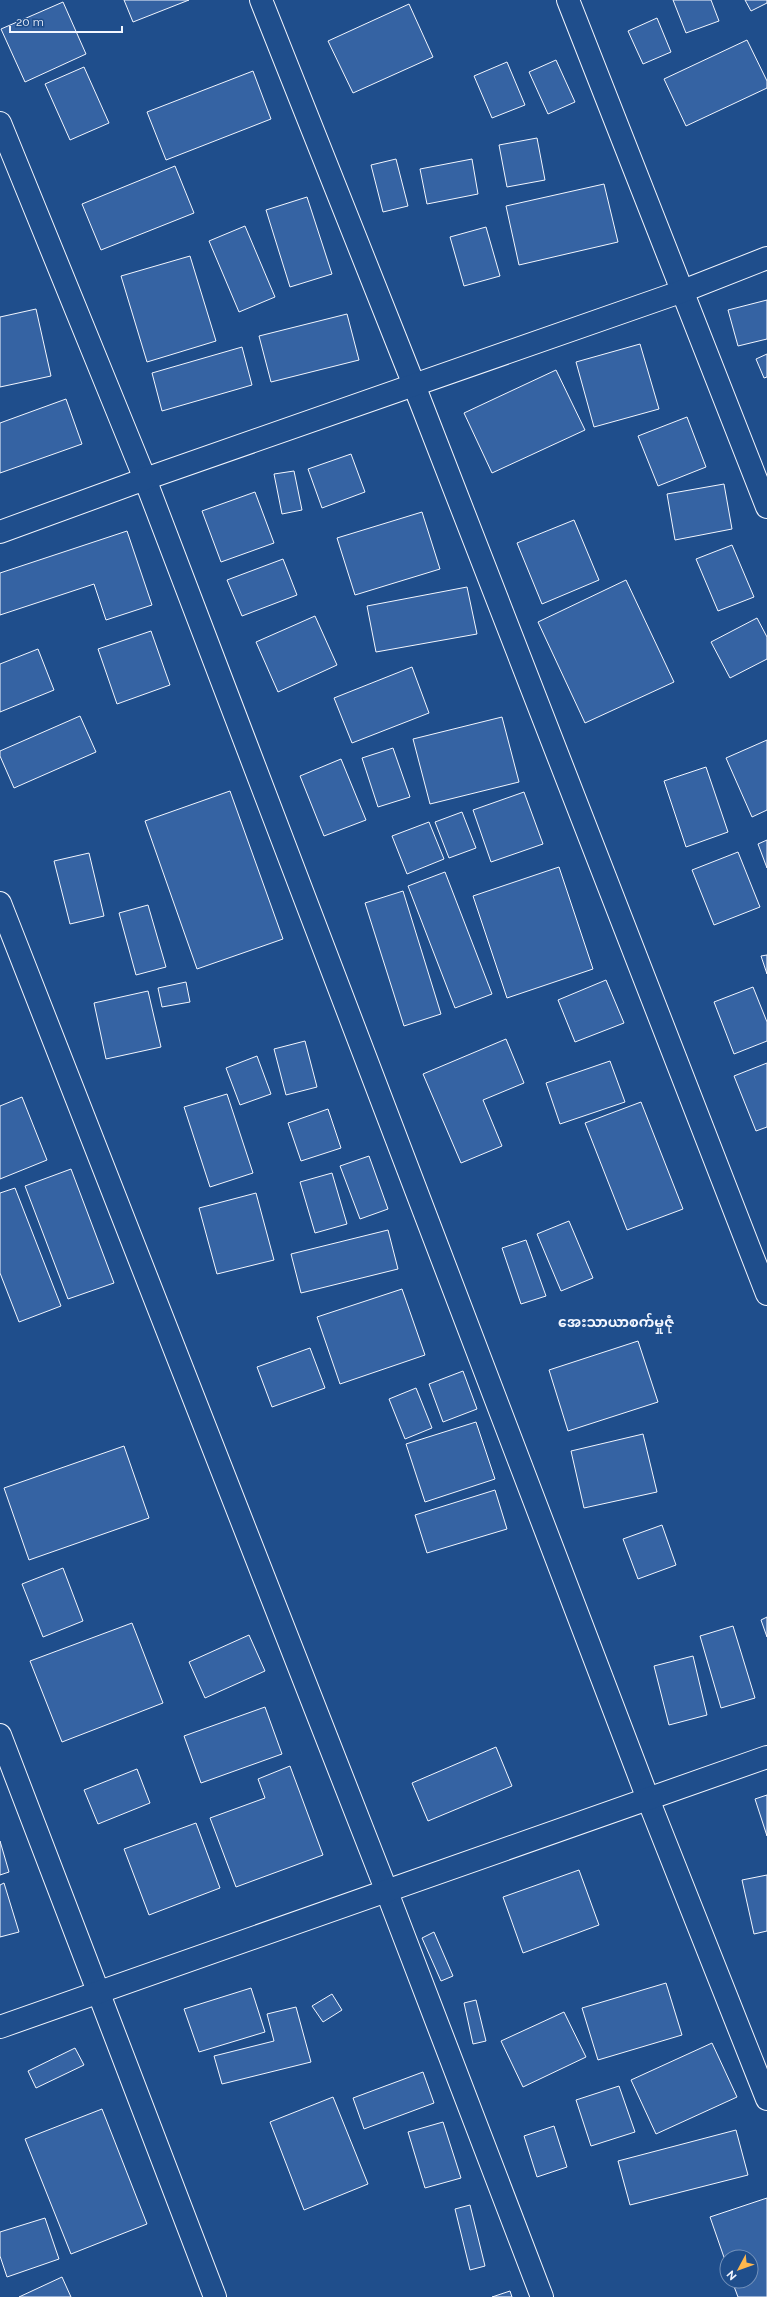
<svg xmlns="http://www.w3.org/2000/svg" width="767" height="2297" font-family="Raleway,'Noto Sans Myanmar',sans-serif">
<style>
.building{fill:#3563a3;stroke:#f2f6ff}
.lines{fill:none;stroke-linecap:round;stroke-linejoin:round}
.minor-casing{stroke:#f2f6ff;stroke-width:24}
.minor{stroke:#1f4e8c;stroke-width:22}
.labels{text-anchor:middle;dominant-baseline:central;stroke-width:3;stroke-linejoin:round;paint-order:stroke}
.district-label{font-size:14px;font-weight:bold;fill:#f2f6ff;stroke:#1f4e8c}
</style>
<rect width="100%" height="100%" fill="#1f4e8c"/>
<!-- building -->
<g class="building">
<path d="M 124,0 L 189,0 L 133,22 Z"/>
<path d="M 673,0 L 711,0 L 719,21 L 686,33 Z"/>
<path d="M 745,0 L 767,0 L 767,3 L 751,11 Z"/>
<path d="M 63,2 L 86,54 L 25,82 L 1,29 Z"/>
<path d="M 409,4 L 433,57 L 353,93 L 328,41 Z"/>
<path d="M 657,18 L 671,52 L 643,64 L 628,31 Z"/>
<path d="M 747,40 L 767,81 L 767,88 L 686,126 L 664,79 Z"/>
<path d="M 556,60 L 575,102 L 548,114 L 529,72 Z"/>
<path d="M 507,62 L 525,105 L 492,118 L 474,76 Z"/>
<path d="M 84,67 L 109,123 L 70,140 L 45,84 Z"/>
<path d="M 253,71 L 271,119 L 166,160 L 147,112 Z"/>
<path d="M 537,138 L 545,180 L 507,187 L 499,145 Z"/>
<path d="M 396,159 L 408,206 L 383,212 L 371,165 Z"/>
<path d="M 472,159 L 478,194 L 427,204 L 420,169 Z"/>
<path d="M 175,166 L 194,213 L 101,250 L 82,204 Z"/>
<path d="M 604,184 L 618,242 L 519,265 L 506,206 Z"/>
<path d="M 307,197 L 332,274 L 290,287 L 266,210 Z"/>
<path d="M 245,226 L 275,297 L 239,312 L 209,241 Z"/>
<path d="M 486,227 L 500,276 L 464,286 L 450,237 Z"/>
<path d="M 190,256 L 216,341 L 147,362 L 121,276 Z"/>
<path d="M 767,300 L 767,339 L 738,346 L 728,310 Z"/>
<path d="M 36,309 L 51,376 L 0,387 L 0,317 Z"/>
<path d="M 347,314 L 359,360 L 271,382 L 259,336 Z"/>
<path d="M 640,344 L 659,409 L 594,427 L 576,362 Z"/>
<path d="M 242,347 L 252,385 L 162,411 L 152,373 Z"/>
<path d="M 767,354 L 767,377 L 764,378 L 756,359 Z"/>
<path d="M 556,370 L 585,430 L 492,473 L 464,413 Z"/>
<path d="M 66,399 L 82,444 L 0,473 L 0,423 Z"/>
<path d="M 687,417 L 706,467 L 658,486 L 638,436 Z"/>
<path d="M 351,454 L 365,492 L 322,508 L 308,469 Z"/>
<path d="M 294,471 L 302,510 L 282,514 L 274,474 Z"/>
<path d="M 724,484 L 732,529 L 675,540 L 667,494 Z"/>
<path d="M 255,492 L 274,543 L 221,562 L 202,511 Z"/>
<path d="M 422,512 L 440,569 L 355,595 L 337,538 Z"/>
<path d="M 574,520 L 599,580 L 542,604 L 517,543 Z"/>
<path d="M 127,531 L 152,605 L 106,620 L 94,584 L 0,615 L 0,573 Z"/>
<path d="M 732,545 L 754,597 L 718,611 L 696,559 Z"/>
<path d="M 283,559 L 297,595 L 242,616 L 227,580 Z"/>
<path d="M 626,580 L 674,682 L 585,723 L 538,622 Z"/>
<path d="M 467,587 L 477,634 L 376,652 L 367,606 Z"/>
<path d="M 315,616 L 337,665 L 278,692 L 256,642 Z"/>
<path d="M 757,618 L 767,637 L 767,659 L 730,678 L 711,642 Z"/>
<path d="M 151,631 L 170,685 L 117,704 L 98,649 Z"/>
<path d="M 38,649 L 54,690 L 0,712 L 0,664 Z"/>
<path d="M 412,667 L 429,713 L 352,743 L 334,698 Z"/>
<path d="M 80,716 L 96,752 L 14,788 L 0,756 L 0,751 Z"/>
<path d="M 502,717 L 519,782 L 430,804 L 413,739 Z"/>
<path d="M 767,740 L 767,810 L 752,817 L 726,758 Z"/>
<path d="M 393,748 L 410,797 L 378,807 L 362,758 Z"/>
<path d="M 341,759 L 366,820 L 324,836 L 300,776 Z"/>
<path d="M 706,767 L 728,832 L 686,847 L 664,781 Z"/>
<path d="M 230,791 L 283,939 L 197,969 L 145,821 Z"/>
<path d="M 524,792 L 543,844 L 491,862 L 473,810 Z"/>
<path d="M 462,812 L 476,848 L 449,858 L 435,822 Z"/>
<path d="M 429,822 L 444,859 L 407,874 L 392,836 Z"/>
<path d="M 767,840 L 767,868 L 758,844 Z"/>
<path d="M 738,852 L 760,907 L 714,925 L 692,870 Z"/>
<path d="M 89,853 L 104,916 L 70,924 L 54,861 Z"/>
<path d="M 559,867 L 593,969 L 507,998 L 473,896 Z"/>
<path d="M 445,872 L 492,994 L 455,1008 L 408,886 Z"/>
<path d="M 403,891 L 441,1014 L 404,1026 L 365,903 Z"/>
<path d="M 148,905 L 166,967 L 136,975 L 119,913 Z"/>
<path d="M 767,955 L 767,974 L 761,956 Z"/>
<path d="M 606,980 L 624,1023 L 575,1042 L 558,1000 Z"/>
<path d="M 186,982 L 190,1002 L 162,1007 L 158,988 Z"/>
<path d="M 753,987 L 767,1022 L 767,1041 L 734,1054 L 714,1002 Z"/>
<path d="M 148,991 L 161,1047 L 106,1059 L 94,1003 Z"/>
<path d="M 506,1039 L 524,1083 L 483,1100 L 502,1146 L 461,1163 L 423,1074 Z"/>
<path d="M 305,1041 L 317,1087 L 286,1095 L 274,1049 Z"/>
<path d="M 257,1056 L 271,1094 L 240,1105 L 226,1068 Z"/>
<path d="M 610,1061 L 625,1102 L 560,1124 L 546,1083 Z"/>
<path d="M 767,1063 L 767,1127 L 756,1131 L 734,1076 Z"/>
<path d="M 227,1094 L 253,1173 L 210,1187 L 184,1107 Z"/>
<path d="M 22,1097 L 47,1160 L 0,1179 L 0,1106 Z"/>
<path d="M 641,1102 L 683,1209 L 627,1230 L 585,1123 Z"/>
<path d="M 328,1109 L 341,1148 L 301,1161 L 288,1123 Z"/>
<path d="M 369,1156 L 388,1209 L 360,1219 L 340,1166 Z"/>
<path d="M 71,1169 L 114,1283 L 68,1299 L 25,1186 Z"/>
<path d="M 332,1173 L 347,1224 L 315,1233 L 300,1182 Z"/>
<path d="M 15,1188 L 61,1306 L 19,1322 L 0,1273 L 0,1193 Z"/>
<path d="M 256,1193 L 274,1260 L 217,1274 L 199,1208 Z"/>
<path d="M 569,1221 L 593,1278 L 561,1291 L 537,1234 Z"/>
<path d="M 388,1230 L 398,1269 L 301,1293 L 291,1254 Z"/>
<path d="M 526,1240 L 546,1296 L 521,1304 L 502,1248 Z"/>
<path d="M 402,1289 L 425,1355 L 340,1384 L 317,1317 Z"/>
<path d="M 638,1341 L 658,1402 L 568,1431 L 549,1370 Z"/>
<path d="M 310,1348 L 325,1388 L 272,1407 L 257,1367 Z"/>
<path d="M 463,1371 L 477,1409 L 443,1422 L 429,1384 Z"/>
<path d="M 416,1388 L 432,1428 L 405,1439 L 389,1399 Z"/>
<path d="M 476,1422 L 495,1479 L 425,1502 L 406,1444 Z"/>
<path d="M 643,1434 L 657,1492 L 584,1508 L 571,1451 Z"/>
<path d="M 124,1446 L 149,1518 L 29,1560 L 4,1488 Z"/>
<path d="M 495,1490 L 507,1529 L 427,1553 L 415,1515 Z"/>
<path d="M 662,1525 L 676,1565 L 638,1579 L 623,1539 Z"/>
<path d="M 63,1568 L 83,1621 L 43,1637 L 22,1584 Z"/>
<path d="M 767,1617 L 767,1637 L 761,1620 Z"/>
<path d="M 132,1623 L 163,1703 L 62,1742 L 30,1661 Z"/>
<path d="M 733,1626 L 755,1698 L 721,1708 L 700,1636 Z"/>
<path d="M 249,1635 L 265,1671 L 205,1698 L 189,1662 Z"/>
<path d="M 693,1656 L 707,1715 L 669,1725 L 654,1666 Z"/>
<path d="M 265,1707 L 282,1754 L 201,1783 L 184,1736 Z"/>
<path d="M 496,1747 L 512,1786 L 428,1821 L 412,1783 Z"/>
<path d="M 290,1766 L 323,1855 L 236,1887 L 210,1818 L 265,1798 L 258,1779 Z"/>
<path d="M 137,1769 L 150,1803 L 98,1824 L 84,1790 Z"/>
<path d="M 767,1795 L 767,1836 L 755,1799 Z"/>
<path d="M 196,1823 L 220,1888 L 149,1915 L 124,1849 Z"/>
<path d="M 0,1841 L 9,1872 L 0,1875 Z"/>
<path d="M 579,1870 L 599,1925 L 523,1953 L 503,1897 Z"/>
<path d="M 767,1875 L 767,1931 L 754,1934 L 742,1880 Z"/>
<path d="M 4,1883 L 19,1932 L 0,1937 L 0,1885 Z"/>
<path d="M 434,1932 L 453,1976 L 441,1981 L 422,1938 Z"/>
<path d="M 666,1983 L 682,2035 L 598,2060 L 582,2008 Z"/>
<path d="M 251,1988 L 265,2032 L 199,2052 L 184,2009 Z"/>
<path d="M 332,1994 L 342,2010 L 323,2022 L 312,2006 Z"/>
<path d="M 476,2000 L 486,2041 L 473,2044 L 464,2003 Z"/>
<path d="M 296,2007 L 311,2062 L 222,2084 L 214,2056 L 274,2041 L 267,2014 Z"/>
<path d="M 564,2012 L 586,2057 L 523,2087 L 501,2041 Z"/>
<path d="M 712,2043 L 737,2097 L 656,2134 L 631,2080 Z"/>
<path d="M 75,2048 L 84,2065 L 36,2088 L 28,2071 Z"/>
<path d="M 423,2072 L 434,2103 L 364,2129 L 353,2098 Z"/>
<path d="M 619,2086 L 635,2132 L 591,2146 L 576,2100 Z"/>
<path d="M 333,2097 L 368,2184 L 304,2210 L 270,2122 Z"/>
<path d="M 102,2109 L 147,2224 L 71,2254 L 25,2139 Z"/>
<path d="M 443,2122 L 461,2178 L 425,2188 L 408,2132 Z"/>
<path d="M 554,2126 L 567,2167 L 537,2177 L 524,2136 Z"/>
<path d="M 736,2130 L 748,2175 L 630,2205 L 618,2161 Z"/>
<path d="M 767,2198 L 767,2297 L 738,2297 L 732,2281 L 751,2281 L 751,2257 L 727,2257 L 727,2266 L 710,2217 Z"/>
<path d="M 470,2205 L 485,2266 L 470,2270 L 455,2209 Z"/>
<path d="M 45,2218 L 59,2259 L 7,2277 L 0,2256 L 0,2232 Z"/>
<path d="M 62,2277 L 71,2297 L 19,2297 Z"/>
<path d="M 510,2291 L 512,2297 L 492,2297 Z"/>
</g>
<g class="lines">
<defs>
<g id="minor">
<path d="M 261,0 L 414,385 L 767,1294"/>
<path d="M 568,0 L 767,507"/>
<path d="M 0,123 L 145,479 L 648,1799 L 767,2099"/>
<path d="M 0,532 L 145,479 L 683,291 L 767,258"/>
<path d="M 0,903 L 387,1892 L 542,2297"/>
<path d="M 0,1735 L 215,2297"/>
<path d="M 0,2027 L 767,1757"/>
</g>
</defs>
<!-- minor casing -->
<use href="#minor" class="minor-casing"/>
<!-- minor -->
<use href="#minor" class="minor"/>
</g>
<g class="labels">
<!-- district labels -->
<g class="district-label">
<text x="616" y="1322">အေးသာယာစက်မှုဇုံ</text>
</g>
</g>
<!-- north arrow -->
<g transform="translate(739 2269) rotate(229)"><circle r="19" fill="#1f4e8c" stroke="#7391ba"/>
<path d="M0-3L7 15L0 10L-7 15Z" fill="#ffb74d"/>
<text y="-6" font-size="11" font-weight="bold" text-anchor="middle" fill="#f2f6ff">N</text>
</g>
<!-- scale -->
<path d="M10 26v6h112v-6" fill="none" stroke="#f2f6ff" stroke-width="2"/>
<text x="16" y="26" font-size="12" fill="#f2f6ff" stroke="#1f4e8c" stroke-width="3" paint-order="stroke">20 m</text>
</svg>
